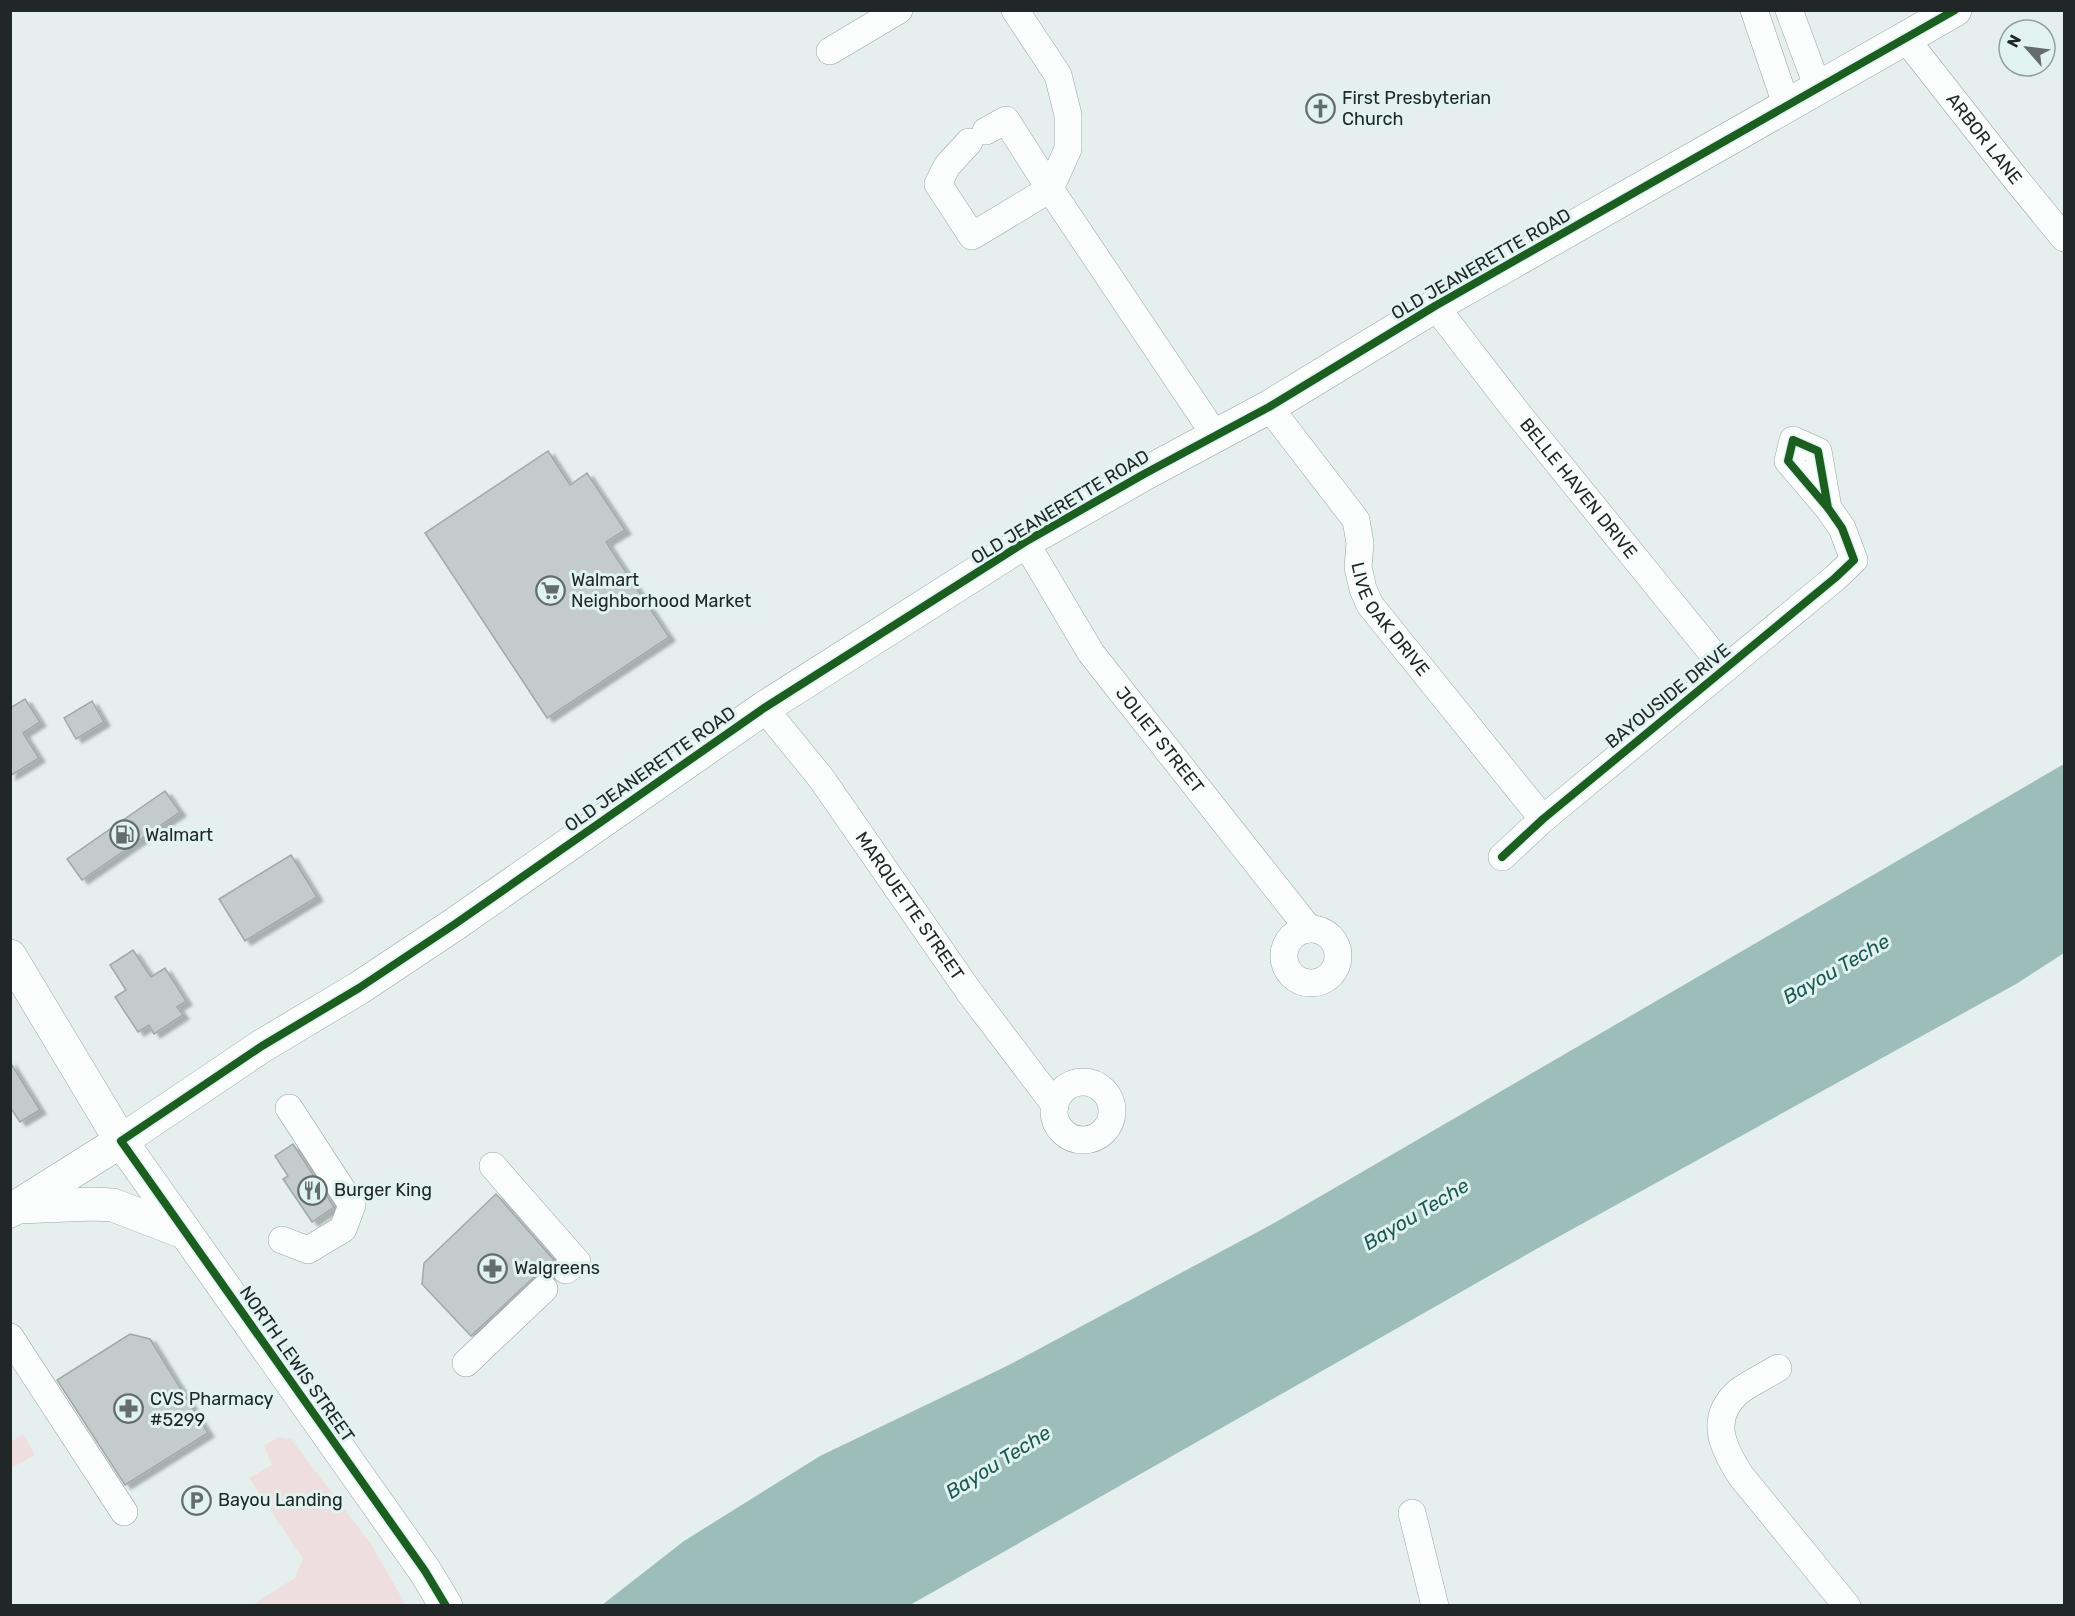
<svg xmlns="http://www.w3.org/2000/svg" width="2075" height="1616" font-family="Rubik,sans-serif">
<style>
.green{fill:#efdedf}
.water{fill:#9dbdba}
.building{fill:#c3cbcb;stroke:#a1a9a8;stroke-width:1.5;filter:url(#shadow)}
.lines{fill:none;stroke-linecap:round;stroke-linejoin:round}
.minor-casing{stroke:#9ca4a3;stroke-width:28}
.major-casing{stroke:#9ca4a3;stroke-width:34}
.minor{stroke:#fbfdfc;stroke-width:27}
.major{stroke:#fbfdfc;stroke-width:33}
.cycleway-casing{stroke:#e0f3f1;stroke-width:11}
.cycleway{stroke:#1b5e20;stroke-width:8}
.labels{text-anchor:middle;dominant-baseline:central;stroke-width:6;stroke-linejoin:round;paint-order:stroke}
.poi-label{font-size:18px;fill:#202726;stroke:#e0f3f1;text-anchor:start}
.street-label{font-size:18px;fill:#202726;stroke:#e0f3f1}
.water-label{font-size:20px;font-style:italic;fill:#1c5754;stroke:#e0f3f1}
</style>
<defs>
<filter id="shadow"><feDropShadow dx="6" dy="4" stdDeviation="1.5" flood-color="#0004"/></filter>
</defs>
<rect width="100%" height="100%" fill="#e4efee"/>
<!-- green -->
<g class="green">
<path d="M 23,1434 L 35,1455 L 11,1468 L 11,1442 Z"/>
<path d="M 278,1437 L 291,1439 L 371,1544 L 406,1605 L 252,1605 L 295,1578 L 303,1559 L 249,1478 L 272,1465 L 264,1446 Z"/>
</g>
<!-- water -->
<path class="water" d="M 2064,764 L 2064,953 L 2016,984 L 1540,1247 L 910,1605 L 602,1605 L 684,1541 L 820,1456 L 1009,1365 L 1276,1222 Z"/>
<!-- building -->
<g class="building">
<path d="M 548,451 L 570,485 L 587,473 L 625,530 L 606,542 L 669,637 L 547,718 L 425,533 Z"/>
<path d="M 25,699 L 40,722 L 23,733 L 39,758 L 10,776 L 10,708 Z"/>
<path d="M 92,701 L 104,722 L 76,739 L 64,718 Z"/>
<path d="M 165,791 L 180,812 L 82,880 L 67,859 Z"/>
<path d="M 291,855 L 317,897 L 245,941 L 219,899 Z"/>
<path d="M 133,950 L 151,977 L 165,968 L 186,1001 L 177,1007 L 183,1015 L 154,1034 L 149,1025 L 138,1032 L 115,997 L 126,990 L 110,965 Z"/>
<path d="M 10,1062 L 40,1110 L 20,1122 L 10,1107 Z"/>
<path d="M 293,1144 L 334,1207 L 312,1222 L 283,1179 L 288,1176 L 275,1156 Z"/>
<path d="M 496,1194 L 554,1260 L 550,1271 L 552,1276 L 541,1274 L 533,1278 L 471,1336 L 422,1284 L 424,1263 Z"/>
<path d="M 130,1334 L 150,1339 L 208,1433 L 125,1485 L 57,1380 Z"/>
</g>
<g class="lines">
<defs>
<g id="minor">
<path d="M 1015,10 L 1058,75 L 1068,115 L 1068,149 L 1050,189 L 1215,435"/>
<path d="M 1754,10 L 1787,107"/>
<path d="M 1789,10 L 1818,88"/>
<path id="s1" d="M 1905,38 L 2015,178 L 2064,238"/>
<path d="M 830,51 L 899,10"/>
<path d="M 969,142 L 947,166 L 938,184 L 972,236 L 1050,189 L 1006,120 L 986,131"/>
<path id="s2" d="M 1435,306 L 1515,410 L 1725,669"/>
<path id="s3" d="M 1269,407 L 1356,520 L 1360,543 L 1358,567 L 1363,589 L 1370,605 L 1543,819"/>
<path id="s4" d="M 1025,542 L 1091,653 L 1309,929"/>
<path id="s5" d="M 764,708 L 821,778 L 970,993 L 1055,1105"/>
<path d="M 1502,857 L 1543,819 L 1835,578 L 1854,560 L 1842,528 L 1828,508 L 1788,461 L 1793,440 L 1818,451 L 1828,508"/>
<circle cx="1311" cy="956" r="27"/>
<circle cx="1083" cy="1111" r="29"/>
<path d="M 493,1166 L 577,1262 L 566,1270"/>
<path d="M 282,1240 L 308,1250 L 343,1229 L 352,1205 L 289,1108"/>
<path d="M 10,1337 L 124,1512"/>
<path d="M 466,1363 L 544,1289"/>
<path d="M 1778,1368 C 1765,1376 1750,1383 1738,1392 C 1708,1419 1723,1448 1741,1476 L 1847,1606"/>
<path d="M 1412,1513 L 1435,1606"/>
</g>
<g id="major">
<path d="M 10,956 L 121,1141 L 425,1571 L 446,1606"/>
<path d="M 19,1207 L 93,1204 L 113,1205 L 186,1233"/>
<path d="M 10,1211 L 121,1141 L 262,1046 L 359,988 L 455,924 L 764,708 L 1025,542 L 1144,474 L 1269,407 L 1435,306 L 1955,10"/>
</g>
</defs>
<!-- minor casing -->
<use href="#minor" class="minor-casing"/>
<!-- major casing -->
<use href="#major" class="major-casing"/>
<!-- minor -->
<use href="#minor" class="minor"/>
<!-- major -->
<use href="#major" class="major"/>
<defs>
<g id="cycleway">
<path d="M 1502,857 L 1543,819 L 1835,578 L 1854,560 L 1842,528 L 1828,508 L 1788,461 L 1793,440 L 1818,451 L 1828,508"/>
<path d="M 446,1606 L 425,1571 L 121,1141 L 262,1046 L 359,988 L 455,924 L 764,708 L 1025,542 L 1144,474 L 1269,407 L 1435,306 L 1955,10"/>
</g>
</defs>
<!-- cycleway casing -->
<use href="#cycleway" class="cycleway-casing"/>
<!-- cycleway -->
<use href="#cycleway" class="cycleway"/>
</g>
<!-- icons -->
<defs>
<symbol id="church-ring" viewBox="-11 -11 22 22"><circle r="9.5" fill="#e0f3f1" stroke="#656d6c" stroke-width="1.5"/><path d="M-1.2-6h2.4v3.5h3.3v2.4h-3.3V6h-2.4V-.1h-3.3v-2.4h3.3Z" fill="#656d6c"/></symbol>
<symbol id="supermarket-ring" viewBox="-11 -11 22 22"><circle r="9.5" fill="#e0f3f1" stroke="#656d6c" stroke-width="1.5"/><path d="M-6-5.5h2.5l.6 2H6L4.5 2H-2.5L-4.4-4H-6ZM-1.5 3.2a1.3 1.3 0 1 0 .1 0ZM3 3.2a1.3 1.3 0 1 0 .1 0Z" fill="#656d6c"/></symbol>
<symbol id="fuel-ring" viewBox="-11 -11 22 22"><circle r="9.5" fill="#e0f3f1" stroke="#656d6c" stroke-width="1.5"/><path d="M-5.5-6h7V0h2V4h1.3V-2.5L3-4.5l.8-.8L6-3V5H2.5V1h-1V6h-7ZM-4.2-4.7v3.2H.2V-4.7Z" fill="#656d6c"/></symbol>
<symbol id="restaurant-ring" viewBox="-11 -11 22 22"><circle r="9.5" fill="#e0f3f1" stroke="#656d6c" stroke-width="1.5"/><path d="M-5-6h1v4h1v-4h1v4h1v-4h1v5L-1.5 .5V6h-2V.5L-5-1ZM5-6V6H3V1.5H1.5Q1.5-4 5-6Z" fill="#656d6c"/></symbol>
<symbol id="pharmacy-ring" viewBox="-11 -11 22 22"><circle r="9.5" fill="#e0f3f1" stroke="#656d6c" stroke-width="1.5"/><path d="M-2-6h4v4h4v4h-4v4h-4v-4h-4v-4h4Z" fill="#656d6c"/></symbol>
<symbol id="parking-ring" viewBox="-11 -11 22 22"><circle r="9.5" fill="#e0f3f1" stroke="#656d6c" stroke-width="1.5"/><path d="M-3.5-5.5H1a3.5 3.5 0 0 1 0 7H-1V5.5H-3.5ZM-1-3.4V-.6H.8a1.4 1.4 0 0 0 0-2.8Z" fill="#656d6c"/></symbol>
</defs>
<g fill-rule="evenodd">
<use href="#church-ring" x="1304" y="92" width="33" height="33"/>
<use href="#supermarket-ring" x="534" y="574" width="33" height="33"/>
<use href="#fuel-ring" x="108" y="818" width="33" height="33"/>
<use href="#restaurant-ring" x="296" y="1174" width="33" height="33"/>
<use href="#pharmacy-ring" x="476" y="1252" width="33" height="33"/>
<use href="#pharmacy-ring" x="112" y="1392" width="33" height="33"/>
<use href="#parking-ring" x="180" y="1484" width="33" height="33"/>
</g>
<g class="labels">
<!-- poi labels -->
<g class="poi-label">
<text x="1342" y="98">First Presbyterian<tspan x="1342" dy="21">Church</tspan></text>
<text x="571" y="580">Walmart<tspan x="571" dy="21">Neighborhood Market</tspan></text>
<text x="145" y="835">Walmart</text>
<text x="334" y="1190">Burger King</text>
<text x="514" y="1268">Walgreens</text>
<text x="150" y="1399">CVS Pharmacy<tspan x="150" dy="21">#5299</tspan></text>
<text x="218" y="1500">Bayou Landing</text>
</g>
<!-- street labels -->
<g class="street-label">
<text stroke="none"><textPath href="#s1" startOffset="128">ARBOR LANE</textPath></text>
<text transform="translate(1481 264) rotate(-30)">OLD JEANERETTE ROAD</text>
<text stroke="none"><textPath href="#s2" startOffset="232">BELLE HAVEN DRIVE</textPath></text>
<text transform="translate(1060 507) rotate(-31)">OLD JEANERETTE ROAD</text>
<text stroke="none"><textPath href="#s3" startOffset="252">LIVE OAK DRIVE</textPath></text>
<text transform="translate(1668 696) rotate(-39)">BAYOUSIDE DRIVE</text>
<text stroke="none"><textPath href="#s4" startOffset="240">JOLIET STREET</textPath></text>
<text transform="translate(650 769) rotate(-35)">OLD JEANERETTE ROAD</text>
<text stroke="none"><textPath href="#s5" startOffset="246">MARQUETTE STREET</textPath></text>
<text transform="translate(297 1364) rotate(55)">NORTH LEWIS STREET</text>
</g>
<!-- water labels -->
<g class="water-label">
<text transform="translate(1836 969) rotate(-30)">Bayou Teche</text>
<text transform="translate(1416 1214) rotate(-31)">Bayou Teche</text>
<text transform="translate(998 1462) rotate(-32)">Bayou Teche</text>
</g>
</g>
<!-- border -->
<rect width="2075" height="1616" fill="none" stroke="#202726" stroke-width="24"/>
<!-- north arrow -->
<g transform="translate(2027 48) rotate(298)"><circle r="28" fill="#e0f3f1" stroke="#93a1a0" stroke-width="1.5"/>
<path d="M0-4.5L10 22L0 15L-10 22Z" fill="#656d6c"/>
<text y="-9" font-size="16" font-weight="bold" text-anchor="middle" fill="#202726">N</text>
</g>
</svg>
